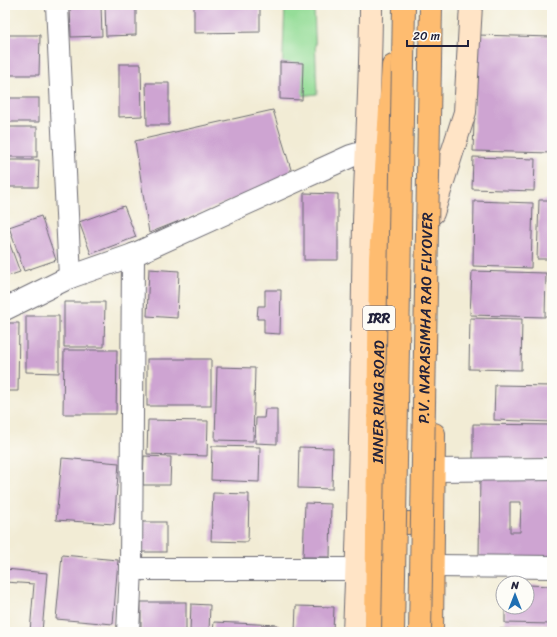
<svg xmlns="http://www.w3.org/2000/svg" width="557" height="637" font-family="Sriracha,sans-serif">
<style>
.green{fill:#95dd98;stroke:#5c806a}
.building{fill:#cea4d2;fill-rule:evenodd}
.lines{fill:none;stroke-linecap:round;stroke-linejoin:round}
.street-casing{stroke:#6b6971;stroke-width:24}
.secondary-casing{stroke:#6b6971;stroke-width:24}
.primary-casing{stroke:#6b6971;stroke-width:24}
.street{stroke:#fff;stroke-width:22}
.secondary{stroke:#ffe4c6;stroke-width:22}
.primary{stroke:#febc70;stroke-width:22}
.highway-bridge-casing{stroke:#6b6971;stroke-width:24;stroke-linecap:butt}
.highway-bridge{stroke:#febc70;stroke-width:22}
.labels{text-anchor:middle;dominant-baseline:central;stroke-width:3;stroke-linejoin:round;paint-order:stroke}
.shield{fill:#fdfcf7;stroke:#646373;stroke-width:1}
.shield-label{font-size:14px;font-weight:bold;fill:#22223b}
.street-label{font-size:15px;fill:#22223b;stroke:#fdfcf7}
</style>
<rect width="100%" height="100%" fill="#fdfcf7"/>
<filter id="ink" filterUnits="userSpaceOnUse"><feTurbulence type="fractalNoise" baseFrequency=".025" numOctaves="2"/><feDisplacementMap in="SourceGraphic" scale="8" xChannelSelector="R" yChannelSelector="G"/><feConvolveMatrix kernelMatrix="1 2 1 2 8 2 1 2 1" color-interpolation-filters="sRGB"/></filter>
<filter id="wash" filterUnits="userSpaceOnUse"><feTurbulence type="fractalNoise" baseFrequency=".012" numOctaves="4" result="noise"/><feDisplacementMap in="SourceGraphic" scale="16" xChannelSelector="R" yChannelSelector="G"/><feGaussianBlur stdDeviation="0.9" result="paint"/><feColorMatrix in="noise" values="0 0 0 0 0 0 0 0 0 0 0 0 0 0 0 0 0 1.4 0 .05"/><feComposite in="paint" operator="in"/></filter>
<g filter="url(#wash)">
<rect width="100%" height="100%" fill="#f2ecd5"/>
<!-- green -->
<path class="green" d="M 285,5 L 314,5 L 317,94 L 281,98 Z"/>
<g id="blocks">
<!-- building -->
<g class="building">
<path d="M 70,5 L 101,5 L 102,36 L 71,37 Z"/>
<path d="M 105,5 L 136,5 L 136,35 L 106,36 Z"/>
<path d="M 194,5 L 260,5 L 260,32 L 194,33 Z"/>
<path d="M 5,35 L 40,35 L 39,75 L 5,75 Z"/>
<path d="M 477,35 L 552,37 L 552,153 L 473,151 Z"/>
<path d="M 280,62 L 303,63 L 302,100 L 280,99 Z"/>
<path d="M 119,64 L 141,64 L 142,116 L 119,117 Z"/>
<path d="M 146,83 L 169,83 L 169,125 L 147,125 Z"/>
<rect x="5" y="98" width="34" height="24"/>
<path d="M 273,110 L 293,176 L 149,233 L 135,141 Z"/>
<rect x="5" y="127" width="32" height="30"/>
<path d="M 473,157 L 535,159 L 534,191 L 472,189 Z"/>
<path d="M 5,160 L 39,160 L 38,187 L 5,187 Z"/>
<path d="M 304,193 L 338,194 L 338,260 L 304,260 Z"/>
<path d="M 539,200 L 552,200 L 552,259 L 537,259 Z"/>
<path d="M 474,201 L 533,203 L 531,268 L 473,266 Z"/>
<path d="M 124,206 L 136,237 L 91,254 L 79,222 Z"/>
<path d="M 41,216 L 56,260 L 24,271 L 9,227 Z"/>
<path d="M 5,231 L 20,272 L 5,277 Z"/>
<path d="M 149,269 L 179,271 L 177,318 L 147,316 Z"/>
<path d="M 472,271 L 546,273 L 545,317 L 470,315 Z"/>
<path d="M 265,290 L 281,290 L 280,334 L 264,333 L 264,319 L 257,319 L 258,306 L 265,306 Z"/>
<path d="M 64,302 L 105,302 L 104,347 L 64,347 Z"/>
<path d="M 26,316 L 59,316 L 59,373 L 26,372 Z"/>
<path d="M 470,318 L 522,319 L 521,370 L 469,369 Z"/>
<path d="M 5,323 L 19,323 L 18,391 L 5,391 Z"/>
<path d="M 64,350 L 117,350 L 116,414 L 63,414 Z"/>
<rect x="147" y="359" width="64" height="47"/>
<path d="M 217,367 L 255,368 L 253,441 L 215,440 Z"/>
<path d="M 495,385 L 552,386 L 552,422 L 494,420 Z"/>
<path d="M 265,409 L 277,409 L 277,444 L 255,443 L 256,418 L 264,418 Z"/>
<path d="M 148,420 L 208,421 L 207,456 L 147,454 Z"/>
<path d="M 473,424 L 552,425 L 552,460 L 473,459 Z"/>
<path d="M 212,446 L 260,447 L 259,482 L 211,480 Z"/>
<path d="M 299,447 L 333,448 L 332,489 L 298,488 Z"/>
<path d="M 144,456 L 171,457 L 170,485 L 143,485 Z"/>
<path d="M 62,458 L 119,463 L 114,524 L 56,520 Z"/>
<path d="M 480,473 L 552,474 L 552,559 L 479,558 ZM 510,502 L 521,502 L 520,532 L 510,532 Z"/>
<path d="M 213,493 L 249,494 L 248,542 L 211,541 Z"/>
<path d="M 305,503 L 331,504 L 330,557 L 303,557 Z"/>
<rect x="142" y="522" width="24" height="30"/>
<path d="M 62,555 L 118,560 L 113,624 L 56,619 Z"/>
<path d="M 5,569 L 47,573 L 42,632 L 30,632 L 34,584 L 5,582 Z"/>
<path d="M 527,585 L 552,586 L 552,624 L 505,623 L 505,607 L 527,607 Z"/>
<rect x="141" y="602" width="45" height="30"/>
<path d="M 191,604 L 210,605 L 209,632 L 190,632 Z"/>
<path d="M 296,606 L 334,607 L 333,632 L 295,632 Z"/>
<path d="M 214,622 L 278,625 L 278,632 L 213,632 Z"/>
<path d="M 498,629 L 552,630 L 552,632 L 498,632 Z"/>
</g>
</g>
</g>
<g filter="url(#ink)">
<use href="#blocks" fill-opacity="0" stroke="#6b6971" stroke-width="1"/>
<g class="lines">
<defs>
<g id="street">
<path d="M 57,5 L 70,277"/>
<path d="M 5,309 L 70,277 L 133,255 L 351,156 L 385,146"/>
<path d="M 434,470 L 552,469"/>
<path d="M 433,566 L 552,567"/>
<path d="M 131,569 L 376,569"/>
<path d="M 128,632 L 131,569 L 133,255"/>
</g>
<g id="secondary">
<path d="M 433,213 L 465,112 L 471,5"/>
<path d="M 354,632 C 360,496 362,359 364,222 C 366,150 371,77 371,5"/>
</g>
<g id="primary">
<path d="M 377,523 L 433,523"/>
<path id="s1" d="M 376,632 L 380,258 L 393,66"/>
<path d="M 432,632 L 434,434"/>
</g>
</defs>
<!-- street casing -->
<use href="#street" class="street-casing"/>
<!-- secondary casing -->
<use href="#secondary" class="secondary-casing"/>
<!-- primary casing -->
<use href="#primary" class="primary-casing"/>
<!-- street -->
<use href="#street" class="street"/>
<!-- secondary -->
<use href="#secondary" class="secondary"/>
<!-- primary -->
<use href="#primary" class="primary"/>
<defs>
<g id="highway-bridge">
<path d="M 393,632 L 404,5"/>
<path id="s2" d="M 420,632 L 431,5"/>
</g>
</defs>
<!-- highway-bridge casing -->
<use href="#highway-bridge" class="highway-bridge-casing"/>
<!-- highway-bridge -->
<use href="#highway-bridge" class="highway-bridge"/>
</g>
</g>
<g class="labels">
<!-- shield labels -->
<rect class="shield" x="363" y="306" width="32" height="24" rx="3"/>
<g class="shield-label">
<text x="379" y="318">IRR</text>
</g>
<!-- street labels -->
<g class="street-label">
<text stroke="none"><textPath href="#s2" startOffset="314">P.V. NARASIMHA RAO FLYOVER</textPath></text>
<text stroke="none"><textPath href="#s1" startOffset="230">INNER RING ROAD</textPath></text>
</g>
</g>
<!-- margin -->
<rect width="557" height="637" fill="none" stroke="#fdfcf7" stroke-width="20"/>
<!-- north arrow -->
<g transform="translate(515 595)"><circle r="19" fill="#fdfcf7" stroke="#a5a5ac"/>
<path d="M0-3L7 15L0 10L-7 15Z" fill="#1f6fb2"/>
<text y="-6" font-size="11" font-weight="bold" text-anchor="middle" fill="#22223b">N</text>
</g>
<!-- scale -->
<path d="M407 40v6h61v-6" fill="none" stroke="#22223b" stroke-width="2"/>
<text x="413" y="40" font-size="12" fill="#22223b" stroke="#fdfcf7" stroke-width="3" paint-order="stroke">20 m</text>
</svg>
